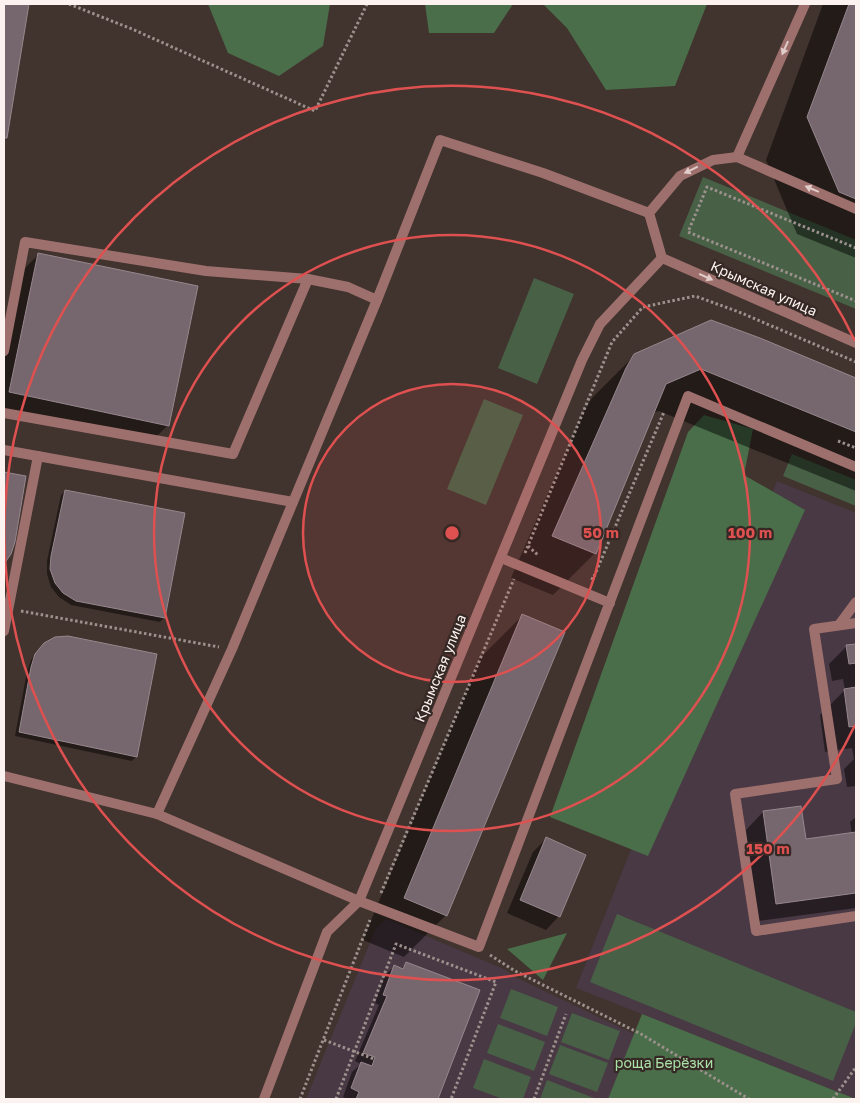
<svg xmlns="http://www.w3.org/2000/svg" width="860" height="1103" font-family="'Golos Text',sans-serif">
<style>
.education{fill:#493944}
.green{fill:#476046}
.forest{fill:#4a6e49}
.shadow{fill:#0007}
.building{fill:#75676d;stroke:#97878e}
.lines{fill:none;stroke-linecap:round;stroke-linejoin:round}
.path{stroke:#9d918d;stroke-width:3;stroke-dasharray:2.5 2.5;stroke-linecap:butt}
.service{stroke:#9e706d;stroke-width:10}
.minor{stroke:#9e706d;stroke-width:10}
.oneway{fill:#e0ccc9}
.ring{fill:none;stroke:#de5150;stroke-width:2.5}
.labels{text-anchor:middle;dominant-baseline:central;stroke-width:4.5;stroke-linejoin:round;paint-order:stroke}
.street-label{font-size:14px;fill:#fcf3f0;stroke:#362925}
.park-label{font-size:14px;fill:#a9e2a7;stroke:#362925}
.centre{fill:#de5150;stroke:#362925;stroke-width:2.5}
.ring-label{font-size:15px;text-anchor:middle;font-weight:bold;fill:#de5150;stroke:#362925;stroke-width:4.5;stroke-linejoin:round;paint-order:stroke}
</style>
<rect width="100%" height="100%" fill="#41332e"/>
<!-- education -->
<g class="education">
<path d="M 777,481 L 856,513 L 856,1099 L 576,988 Z"/>
<path d="M 386,919 L 506,970 L 513,976 L 634,1034 L 608,1099 L 306,1099 L 376,928 Z"/>
</g>
<!-- green -->
<g class="green">
<path d="M 703,177 L 856,240 L 856,309 L 679,236 Z"/>
<path d="M 534,278 L 574,294 L 537,384 L 498,368 Z"/>
<path d="M 484,399 L 523,415 L 486,505 L 447,489 Z"/>
<path d="M 792,454 L 856,480 L 856,506 L 783,476 Z"/>
<path d="M 617,914 L 856,1012 L 856,1023 L 833,1081 L 590,982 Z"/>
<path d="M 511,989 L 558,1007 L 547,1036 L 500,1018 Z"/>
<path d="M 572,1013 L 620,1031 L 609,1060 L 561,1042 Z"/>
<path d="M 498,1024 L 545,1042 L 534,1071 L 487,1053 Z"/>
<path d="M 560,1045 L 608,1063 L 597,1092 L 549,1074 Z"/>
<path d="M 484,1059 L 531,1077 L 523,1099 L 503,1099 L 473,1088 Z"/>
<path d="M 547,1080 L 594,1098 L 594,1099 L 540,1099 Z"/>
</g>
<!-- forest -->
<g class="forest">
<path d="M 208,4 L 330,4 L 323,46 L 279,76 L 228,53 Z"/>
<path d="M 425,4 L 513,4 L 494,33 L 429,33 Z"/>
<path d="M 543,4 L 707,4 L 675,86 L 606,90 L 567,28 Z"/>
<path d="M 704,415 L 753,429 L 744,475 L 805,510 L 648,856 L 550,817 L 688,432 Z"/>
<path d="M 567,933 L 543,980 L 507,949 Z"/>
<path d="M 642,1014 L 838,1092 L 856,1099 L 608,1099 Z"/>
</g>
<!-- shadow -->
<g class="shadow">
<path d="M 4,4 L 27,4 L 6,138 L 4,140 Z"/>
<path d="M 823,4 L 856,4 L 856,258 L 797,234 L 766,160 Z"/>
<path d="M 39,254 L 168,425 L 150,443 L 4,412 L 4,354 L 21,272 Z"/>
<path d="M 759,339 L 856,379 L 856,491 L 659,411 L 653,413 L 595,553 L 553,595 L 511,578 L 584,411 L 592,398 L 635,355 Z"/>
<path d="M 4,473 L 24,477 L 10,554 L 4,562 Z"/>
<path d="M 66,491 L 164,618 L 160,622 L 71,605 L 59,597 L 51,587 L 47,574 L 47,561 L 61,495 Z"/>
<path d="M 522,616 L 446,915 L 404,957 L 363,940 L 480,658 Z"/>
<path d="M 856,645 L 856,786 L 847,787 L 844,769 L 854,759 L 852,748 L 825,752 L 820,715 L 845,690 L 843,679 L 832,681 L 829,664 L 847,646 Z"/>
<path d="M 40,649 L 136,757 L 132,761 L 15,736 L 27,672 L 31,660 Z"/>
<path d="M 800,807 L 805,840 L 852,834 L 850,822 L 856,817 L 856,908 L 758,921 L 746,830 L 763,812 Z"/>
<path d="M 546,839 L 559,916 L 546,930 L 507,913 L 533,852 Z"/>
<path d="M 406,964 L 478,991 L 437,1099 L 348,1099 L 343,1097 L 352,1072 L 361,1064 L 355,1061 L 379,1005 L 375,1003 L 385,975 L 394,967 L 401,969 Z"/>
</g>
<!-- building -->
<g class="building">
<path d="M 4,4 L 29,4 L 7,138 L 4,138 Z"/>
<path d="M 849,4 L 856,4 L 856,199 L 839,192 L 807,117 Z"/>
<path d="M 38,253 L 198,286 L 169,426 L 9,392 Z"/>
<path d="M 711,320 L 760,338 L 856,378 L 856,432 L 701,369 L 666,384 L 596,554 L 552,536 L 626,368 L 634,354 Z"/>
<path d="M 4,472 L 26,476 L 15,542 L 11,554 L 4,564 Z"/>
<path d="M 65,490 L 185,513 L 165,618 L 76,601 L 63,593 L 55,583 L 50,569 L 51,556 Z"/>
<path d="M 522,614 L 565,632 L 447,916 L 404,898 Z"/>
<path d="M 68,636 L 157,654 L 137,757 L 19,732 L 31,667 L 35,654 L 44,643 L 55,637 Z"/>
<path d="M 856,644 L 856,663 L 849,664 L 846,645 Z"/>
<path d="M 856,687 L 856,726 L 849,727 L 844,689 Z"/>
<path d="M 801,806 L 806,839 L 856,832 L 856,893 L 776,904 L 763,811 Z"/>
<path d="M 546,837 L 586,855 L 560,917 L 520,900 Z"/>
<path d="M 406,962 L 480,990 L 438,1099 L 356,1099 L 359,1092 L 351,1088 L 361,1062 L 372,1066 L 375,1057 L 363,1053 L 387,996 L 383,995 L 394,965 L 403,969 Z"/>
</g>
<g class="lines">
<!-- path -->
<g class="path">
<path d="M 69,4 L 132,29 L 315,111 L 367,4"/>
<path d="M 856,248 L 707,187 L 688,232 L 856,301"/>
<path d="M 838,441 L 856,448"/>
<path d="M 528,546 L 539,556"/>
<path d="M 525,553 L 612,342 L 643,307 L 695,296 L 739,312 L 856,362"/>
<path d="M 591,578 L 593,579 L 664,412"/>
<path d="M 21,611 L 219,647"/>
<path d="M 381,893 L 514,579"/>
<path d="M 490,955 L 515,971 L 641,1034 L 749,1099"/>
<path d="M 324,1040 L 374,1059"/>
<path d="M 300,1099 L 370,920"/>
<path d="M 336,1099 L 396,944 L 496,982 L 451,1099"/>
<path d="M 534,1099 L 566,1014"/>
<path d="M 833,1099 L 856,1067"/>
</g>
<!-- service -->
<g class="service">
<path d="M 4,351 L 25,242 L 206,271 L 308,279 L 348,287 L 377,300"/>
<path d="M 4,413 L 233,454 L 308,279"/>
<path d="M 4,450 L 293,502"/>
<path d="M 501,558 L 610,603"/>
<path d="M 856,623 L 814,629 L 837,779 L 735,794 L 756,931 L 856,916"/>
<path d="M 839,625 L 856,602"/>
<path d="M 4,631 L 38,456"/>
<path d="M 157,814 L 232,649 L 377,300 L 440,140 L 543,173 L 649,213"/>
<path d="M 359,901 L 479,947 L 688,396 L 856,467"/>
</g>
<!-- minor -->
<g class="minor">
<path d="M 737,157 L 805,4"/>
<path d="M 662,258 L 649,213 L 680,176 L 713,160 L 737,157 L 856,209"/>
<path d="M 662,258 L 856,343"/>
<path d="M 4,776 L 157,814 L 359,901"/>
<path d="M 264,1099 L 327,932 L 359,901 L 582,360 L 600,324 L 662,258"/>
</g>
</g>
<!-- one-way arrows -->
<defs><path id="oneway-solid" d="M-6-.8H1V-3.2L6.5 0L1 3.2V.8H-6Z" transform="scale(1.25)"/></defs>
<g class="oneway">
<use href="#oneway-solid" transform="translate(785 48) rotate(114)"/>
<use href="#oneway-solid" transform="translate(691 170) rotate(154)"/>
<use href="#oneway-solid" transform="translate(812 189) rotate(-157)"/>
<use href="#oneway-solid" transform="translate(706 277) rotate(24)"/>
</g>
<!-- distance rings -->
<circle cx="452" cy="533" r="149" fill="#de5150" fill-opacity=".12"/>
<g class="ring">
<circle cx="452" cy="533" r="149"/>
<circle cx="452" cy="533" r="298"/>
<path d="M855 725A447 447 0 1 1 855 341"/>
</g>
<g class="labels">
<!-- street labels -->
<g class="street-label">
<text transform="translate(764 288) rotate(24)">Крымская улица</text>
<text transform="translate(440 668) rotate(-68)">Крымская улица</text>
</g>
<!-- park labels -->
<g class="park-label">
<text x="664" y="1062">роща Берёзки</text>
</g>
</g>
<circle cx="452" cy="533" r="8" class="centre"/>
<g class="ring-label">
<text x="601" y="538">50 m</text>
<text x="750" y="538">100 m</text>
<text x="768" y="854">150 m</text>
</g>
<!-- border -->
<rect width="860" height="1103" fill="none" stroke="#fcf3f0" stroke-width="10"/>
</svg>
